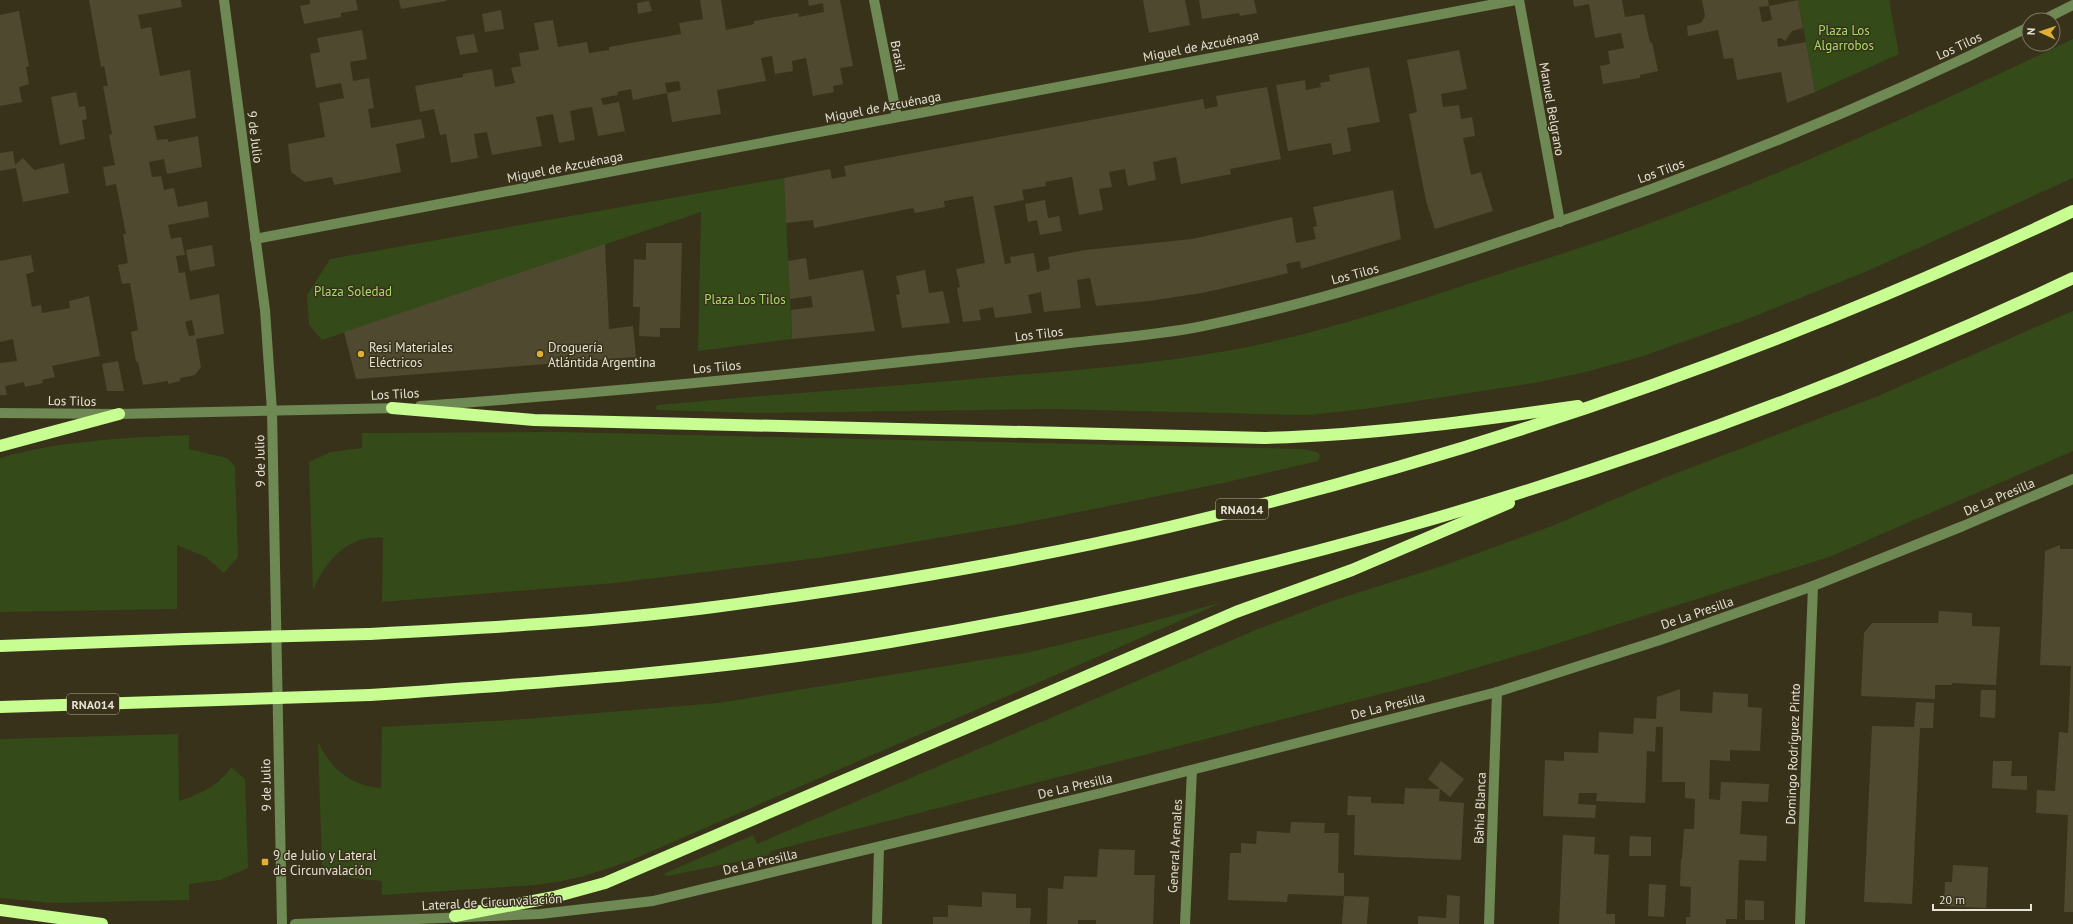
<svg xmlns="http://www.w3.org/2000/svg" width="2073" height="924" font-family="'PT Sans',sans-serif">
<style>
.green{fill:#344a18}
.building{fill:#4f4930;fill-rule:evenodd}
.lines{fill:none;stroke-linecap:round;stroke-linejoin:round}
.minor{stroke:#6e8953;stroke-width:10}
.highway{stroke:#c8fe91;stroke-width:12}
.highway-bridge{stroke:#c8fe91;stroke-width:12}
.poi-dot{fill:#dfb034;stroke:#38321a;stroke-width:1.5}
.labels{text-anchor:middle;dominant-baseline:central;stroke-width:3;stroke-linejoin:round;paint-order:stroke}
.shield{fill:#38321a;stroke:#b2ad9c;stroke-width:1}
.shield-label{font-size:12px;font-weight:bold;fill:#e6e2d4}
.park-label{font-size:13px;fill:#a8dc68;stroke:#38321a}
.street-label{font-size:13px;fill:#e6e2d4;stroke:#38321a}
.poi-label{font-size:13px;fill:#e6e2d4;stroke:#38321a;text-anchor:start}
</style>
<rect width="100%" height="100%" fill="#38321a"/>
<!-- green -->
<g class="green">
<path d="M 1798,0 L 1889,0 L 1899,54 L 1815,92 Z"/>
<path d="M 2073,39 L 2073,178 L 1865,272 L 1745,320 L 1640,357 L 1586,372 L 1534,383 L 1365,409 L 1307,415 L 1050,409 L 755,413 L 658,410 L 655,408 L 658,405 C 774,394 889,387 1005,376 C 1079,370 1153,364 1226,351 C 1316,335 1404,305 1490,277 C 1542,260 1594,244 1645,225 C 1791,171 1932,106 2073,39 Z"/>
<path d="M 784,178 L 792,339 L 698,351 L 701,212 L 322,340 L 309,325 L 307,295 L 330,259 Z"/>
<path d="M 2073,311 L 2073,451 L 1829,557 L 1537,650 L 1435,680 L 771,851 L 769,855 L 668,876 L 663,874 L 753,835 L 757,844 L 1253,631 L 1332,601 L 1445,565 L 1552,526 L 1664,478 L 1878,396 Z"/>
<path d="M 559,432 L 1303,449 L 1317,452 L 1320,456 L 1318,461 L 1223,483 L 1014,525 L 826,557 L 615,583 L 382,602 L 383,538 C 348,534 326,561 313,590 L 309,462 L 331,452 L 362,448 L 362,433 Z"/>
<path d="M 189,435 L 189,449 L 227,458 L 235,466 L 238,557 L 224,573 L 206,557 L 177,545 L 177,609 L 0,612 L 0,458 C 61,440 126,438 189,435 Z"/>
<path d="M 1223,602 L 627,862 C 597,872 568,882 536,885 L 382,895 L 382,881 C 362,879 338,879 322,865 L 318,742 C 331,769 351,786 381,788 L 382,727 L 526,719 L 718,703 L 1026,653 L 1128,628 Z"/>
<path d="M 178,734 L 179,801 C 200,794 219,786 231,767 L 245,779 L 248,868 L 220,880 L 189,884 L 189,900 L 53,903 L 0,898 L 0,739 Z"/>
</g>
<!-- building -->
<g class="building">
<path d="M 89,0 L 181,0 L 182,7 L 138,15 L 141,29 L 151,27 L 160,76 L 190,70 L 196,118 L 154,126 L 157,140 L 168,139 L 168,142 L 198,136 L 202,167 L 167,174 L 164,159 L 149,162 L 152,177 L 161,176 L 164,190 L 174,188 L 178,207 L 207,201 L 209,217 L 168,225 L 171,239 L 181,237 L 185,255 L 176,256 L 179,273 L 185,272 L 190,300 L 219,294 L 224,334 L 196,339 L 201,367 L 195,375 L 180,378 L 180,381 L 168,384 L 168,381 L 143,385 L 138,362 L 136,362 L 131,332 L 138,330 L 130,283 L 122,284 L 118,265 L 128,263 L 123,234 L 126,234 L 116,184 L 106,186 L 103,167 L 115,165 L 109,135 L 112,134 L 103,86 L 108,86 L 104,66 L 101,67 ZM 192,320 L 195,335 L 189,336 L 185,322 Z"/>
<path d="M 310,0 L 356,0 L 358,10 L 341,13 L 341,17 L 304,24 L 300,6 L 310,4 Z"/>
<path d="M 399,0 L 446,0 L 446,1 L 401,9 Z"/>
<path d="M 700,0 L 721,0 L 726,30 L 754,24 L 754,21 L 798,13 L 799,17 L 824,12 L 823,3 L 809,6 L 808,0 L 840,0 L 853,66 L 840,68 L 843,84 L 833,86 L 834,92 L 813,96 L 806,58 L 792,61 L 793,71 L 775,74 L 772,56 L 761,58 L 766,81 L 717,90 L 721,114 L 672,122 L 667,93 L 681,90 L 679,81 L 665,83 L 667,93 L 633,100 L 631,89 L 617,92 L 618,95 L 601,98 L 603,105 L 619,102 L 625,131 L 598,136 L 592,107 L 584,108 L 570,111 L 575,140 L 559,143 L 553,114 L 536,117 L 542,146 L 492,155 L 487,132 L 474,134 L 478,158 L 451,163 L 446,134 L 440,135 L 434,109 L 420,112 L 415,86 L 463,77 L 463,74 L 492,69 L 495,87 L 515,83 L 511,68 L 521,66 L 519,53 L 539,50 L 534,23 L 553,20 L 558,47 L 587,42 L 589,53 L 609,50 L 609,47 L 681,34 L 679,23 L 703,19 Z"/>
<path d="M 1143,0 L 1185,0 L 1190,25 L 1149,33 Z"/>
<path d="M 1199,0 L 1254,0 L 1257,13 L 1240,16 L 1239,13 L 1202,19 Z"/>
<path d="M 1573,0 L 1622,0 L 1625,17 L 1644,14 L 1650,43 L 1652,42 L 1658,71 L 1640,75 L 1640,78 L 1603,84 L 1600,66 L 1610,64 L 1608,51 L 1624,48 L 1621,33 L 1595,38 L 1589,4 L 1574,7 Z"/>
<path d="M 1702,0 L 1768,0 L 1769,6 L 1759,7 L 1762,22 L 1772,20 L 1769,6 L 1798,0 L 1803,28 L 1792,31 L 1785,41 L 1781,38 L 1777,39 L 1778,47 L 1806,42 L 1815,92 L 1787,103 L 1781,72 L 1737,80 L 1733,58 L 1724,59 L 1718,30 L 1688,36 L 1687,26 L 1701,23 L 1705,16 Z"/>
<path d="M 649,1 L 652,11 L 638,14 L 637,3 Z"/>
<path d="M 501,10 L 504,29 L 485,32 L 482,14 Z"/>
<path d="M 19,11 L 29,66 L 26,67 L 29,84 L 19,87 L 22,102 L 0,106 L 0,15 Z"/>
<path d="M 362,30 L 367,59 L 350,62 L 353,81 L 369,78 L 374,108 L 368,109 L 371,128 L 421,119 L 425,138 L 396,144 L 401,172 L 334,185 L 332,177 L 305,182 L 291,172 L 288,144 L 325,137 L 319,103 L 344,98 L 341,83 L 316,88 L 310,54 L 320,52 L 317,38 Z"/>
<path d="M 474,34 L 478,52 L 460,55 L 456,37 Z"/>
<path d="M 1459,50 L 1467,89 L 1441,94 L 1443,107 L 1459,105 L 1461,119 L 1472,117 L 1475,136 L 1463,138 L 1471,175 L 1481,172 L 1493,211 L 1435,229 L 1426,201 L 1409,114 L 1417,112 L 1407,60 Z"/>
<path d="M 1369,67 L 1380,122 L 1347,128 L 1351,151 L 1333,155 L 1331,143 L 1288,151 L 1276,85 L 1305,80 L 1306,90 L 1321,87 L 1320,83 L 1330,81 L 1329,75 Z"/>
<path d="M 1267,87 L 1281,159 L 1230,169 L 1231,174 L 1181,184 L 1176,157 L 1153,162 L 1156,180 L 1128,186 L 1125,169 L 1109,172 L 1112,187 L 1099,189 L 1103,210 L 1079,215 L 1072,177 L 1045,182 L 1046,186 L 1022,190 L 1024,200 L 994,206 L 1005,264 L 1011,263 L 1010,257 L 1034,253 L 1037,272 L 1050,269 L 1048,257 L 1085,250 L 1192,239 L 1292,217 L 1296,243 L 1316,239 L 1313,227 L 1317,226 L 1313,207 L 1393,190 L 1401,239 L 1301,269 L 1300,261 L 1286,264 L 1288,273 L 1251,282 L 1202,293 L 1149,301 L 1096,306 L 1090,278 L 1077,280 L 1081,308 L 1044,312 L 1041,292 L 1028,295 L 1032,313 L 995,318 L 993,307 L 979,310 L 981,320 L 963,322 L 957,288 L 960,287 L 956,269 L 985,263 L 973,196 L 944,201 L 945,207 L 915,213 L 913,208 L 814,228 L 813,220 L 786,223 L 784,178 L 830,169 L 832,179 L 846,176 L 844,166 L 1203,99 L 1205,109 L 1218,106 L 1216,96 Z"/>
<path d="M 76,92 L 79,107 L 85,106 L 87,119 L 82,120 L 85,139 L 60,145 L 51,97 Z"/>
<path d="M 13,151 L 15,165 L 23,158 L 34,170 L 64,163 L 69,193 L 23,202 L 16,168 L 0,171 L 0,153 Z"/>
<path d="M 1045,200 L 1048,218 L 1059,216 L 1062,231 L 1040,235 L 1037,220 L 1028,222 L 1025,204 Z"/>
<path d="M 646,243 L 682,243 L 680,328 L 660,328 L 660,337 L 639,336 L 640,307 L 633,307 L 634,259 L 646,260 Z"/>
<path d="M 605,244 L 609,329 L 633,326 L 636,357 L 356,379 L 344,332 Z"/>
<path d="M 212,245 L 215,266 L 190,271 L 186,250 Z"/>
<path d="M 31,255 L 34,272 L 26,274 L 32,307 L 41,305 L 42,313 L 70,308 L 69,301 L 89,296 L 100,356 L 52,366 L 55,377 L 42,380 L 43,383 L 25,387 L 24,382 L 5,386 L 7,395 L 0,395 L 0,363 L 17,361 L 13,339 L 0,342 L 0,261 Z"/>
<path d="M 806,258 L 809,280 L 863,270 L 875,331 L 792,339 L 791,310 L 813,307 L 811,296 L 790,299 L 788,261 Z"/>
<path d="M 925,270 L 929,293 L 943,291 L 950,323 L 902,328 L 896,295 L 900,294 L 896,276 Z"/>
<path d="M 118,361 L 124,391 L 107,391 L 102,364 Z"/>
<path d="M 2060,545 L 2060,549 L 2073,549 L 2073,912 L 2064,912 L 2068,815 L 2036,813 L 2037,790 L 2055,791 L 2059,732 L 2068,733 L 2071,666 L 2040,665 L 2045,551 Z"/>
<path d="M 1939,611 L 1972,613 L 1972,626 L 2000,627 L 1996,685 L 1952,683 L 1952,685 L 1935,685 L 1935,699 L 1861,696 L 1864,633 L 1872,623 L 1938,623 Z"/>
<path d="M 1680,689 L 1680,711 L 1712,713 L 1713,692 L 1748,694 L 1748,707 L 1762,708 L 1760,751 L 1730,750 L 1730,761 L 1710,760 L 1709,799 L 1720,800 L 1721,782 L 1769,784 L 1768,802 L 1742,801 L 1740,834 L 1767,836 L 1766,861 L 1739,860 L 1737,919 L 1726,919 L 1726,924 L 1686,924 L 1686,917 L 1690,917 L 1691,887 L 1680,886 L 1681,858 L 1682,858 L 1684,829 L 1694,829 L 1695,799 L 1685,798 L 1685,782 L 1662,782 L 1663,727 L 1656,727 L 1655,752 L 1647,751 L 1645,803 L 1596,801 L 1597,793 L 1579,793 L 1578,804 L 1596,805 L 1595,818 L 1543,816 L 1545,760 L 1564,761 L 1564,752 L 1598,753 L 1599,732 L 1633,734 L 1634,718 L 1656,719 L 1657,697 Z"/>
<path d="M 1981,690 L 1996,690 L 1995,718 L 1980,717 Z"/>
<path d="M 1916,702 L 1934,703 L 1933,728 L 1920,728 L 1912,904 L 1864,902 L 1872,726 L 1914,727 Z"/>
<path d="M 1441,761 L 1464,779 L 1450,797 L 1428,779 Z"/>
<path d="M 1993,761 L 2012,761 L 2011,776 L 2027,776 L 2027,790 L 1992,788 Z"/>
<path d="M 1405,788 L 1440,789 L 1439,801 L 1464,803 L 1461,860 L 1354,855 L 1355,815 L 1347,815 L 1348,796 L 1371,797 L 1371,803 L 1404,804 Z"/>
<path d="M 1291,822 L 1325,823 L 1324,833 L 1339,833 L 1338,873 L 1344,873 L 1344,896 L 1288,894 L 1287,902 L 1228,900 L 1230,853 L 1241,853 L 1241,843 L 1256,844 L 1257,831 L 1290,833 Z"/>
<path d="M 1563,835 L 1595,837 L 1594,854 L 1609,855 L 1606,914 L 1615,914 L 1615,924 L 1559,924 Z"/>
<path d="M 1630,836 L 1651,837 L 1651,856 L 1629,856 Z"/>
<path d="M 1099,849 L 1135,850 L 1134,875 L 1155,875 L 1153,924 L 1096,924 L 1096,920 L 1078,920 L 1078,924 L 1047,924 L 1048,888 L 1063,889 L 1064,876 L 1097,877 Z"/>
<path d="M 1953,865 L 1988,867 L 1986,908 L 1944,906 L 1945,882 L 1952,882 Z"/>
<path d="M 1649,884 L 1666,885 L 1664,917 L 1648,916 Z"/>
<path d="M 982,892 L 1016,894 L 1016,908 L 1031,908 L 1030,924 L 933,924 L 933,917 L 948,917 L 948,905 L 982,907 Z"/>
<path d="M 1447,895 L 1460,896 L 1459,924 L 1418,924 L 1418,916 L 1446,918 Z"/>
<path d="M 1344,896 L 1369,897 L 1367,924 L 1342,924 Z"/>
<path d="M 1745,900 L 1764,901 L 1764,920 L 1745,920 Z"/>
</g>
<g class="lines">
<!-- minor -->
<g class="minor">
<path d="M 224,0 L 265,310 L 272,411 L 282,924"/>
<path d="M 874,0 L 897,117"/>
<path d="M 1519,0 L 1560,222"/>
<path d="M 2043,20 L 2073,5"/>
<path d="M 255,239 L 1516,0"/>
<path d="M 420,406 C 587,394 754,378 920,360 C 970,355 1020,349 1070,343 C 1115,338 1159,335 1203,326 C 1310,304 1414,271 1517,236 C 1692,178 1864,109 2029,27"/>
<path d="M 0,413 L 119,414 L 400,408"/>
<path d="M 295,924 L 540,914 L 653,901 L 1101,793 L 1497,692 L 1660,640 L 1813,586 L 1963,526 L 2073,479"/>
<path d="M 877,924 L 879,847"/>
<path d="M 1185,924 L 1192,770"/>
<path d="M 1489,924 L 1497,692"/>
<path d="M 1800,924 L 1813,586"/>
</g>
<!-- highway -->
<g class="highway">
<path d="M 392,408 L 534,420 L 1265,438 C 1370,435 1474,421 1578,406"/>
<path d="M 0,446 L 119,414"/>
<path d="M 368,634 C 483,628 599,622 714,607 C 866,587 1019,562 1169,527 C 1481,454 1784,348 2073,211"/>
<path d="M 0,646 L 185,639"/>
<path d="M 370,695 C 544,683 718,671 890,642 C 1299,574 1698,454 2073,278"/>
<path d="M 0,707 L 187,701"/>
<path d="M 0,910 L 102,924"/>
<path d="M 455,916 L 554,897 L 605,883 L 1236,612 L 1352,570 L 1509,503"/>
</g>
<!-- highway-bridge -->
<g class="highway-bridge">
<path d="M 185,639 L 368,634"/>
<path d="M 187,701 L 370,695"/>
</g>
</g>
<!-- markers -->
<g class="poi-dot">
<circle cx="361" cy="354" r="4"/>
<circle cx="540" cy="354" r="4"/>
<rect x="261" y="858" width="8" height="8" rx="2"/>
</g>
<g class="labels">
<!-- shield labels -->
<g class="shield">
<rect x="1216" y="499" width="52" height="20" rx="3"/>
<rect x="67" y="694" width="52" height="20" rx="3"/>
</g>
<g class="shield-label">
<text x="1242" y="509">RNA014</text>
<text x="93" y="704">RNA014</text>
</g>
<!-- park labels -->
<g class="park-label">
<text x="1844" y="30">Plaza Los<tspan x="1844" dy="15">Algarrobos</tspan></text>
<text x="353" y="291">Plaza Soledad</text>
<text x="745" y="299">Plaza Los Tilos</text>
</g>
<!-- street labels -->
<g class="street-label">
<text transform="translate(1201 46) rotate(-11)">Miguel de Azcuénaga</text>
<text transform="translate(1959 46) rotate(-25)">Los Tilos</text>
<text transform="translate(898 56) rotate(79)">Brasil</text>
<text transform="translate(883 107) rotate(-11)">Miguel de Azcuénaga</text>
<text transform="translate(1552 109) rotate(80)">Manuel Belgrano</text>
<text transform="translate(255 137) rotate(83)">9 de Julio</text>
<text transform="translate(565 167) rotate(-11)">Miguel de Azcuénaga</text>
<text transform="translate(1661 171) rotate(-20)">Los Tilos</text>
<text transform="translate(1355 274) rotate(-15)">Los Tilos</text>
<text transform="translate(1039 334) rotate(-7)">Los Tilos</text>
<text transform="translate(717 367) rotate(-5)">Los Tilos</text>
<text transform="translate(395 394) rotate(-3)">Los Tilos</text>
<text transform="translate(72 401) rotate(1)">Los Tilos</text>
<text transform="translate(260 461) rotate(-91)">9 de Julio</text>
<text transform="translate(1999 497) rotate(-23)">De La Presilla</text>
<text transform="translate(1697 613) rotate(-19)">De La Presilla</text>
<text transform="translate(1388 706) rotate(-14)">De La Presilla</text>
<text transform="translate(1793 754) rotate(-88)">Domingo Rodríguez Pinto</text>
<text transform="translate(266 785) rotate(-91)">9 de Julio</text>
<text transform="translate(1075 786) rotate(-13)">De La Presilla</text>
<text transform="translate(1480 808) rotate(-88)">Bahía Blanca</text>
<text transform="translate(1175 846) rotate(-87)">General Arenales</text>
<text transform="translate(760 862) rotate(-13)">De La Presilla</text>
<text transform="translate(492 902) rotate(-3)">Lateral de Circunvalación</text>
</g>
<!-- poi labels -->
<g class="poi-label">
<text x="369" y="347">Resi Materiales<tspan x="369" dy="15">Eléctricos</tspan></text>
<text x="548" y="347">Droguería<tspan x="548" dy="15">Atlántida Argentina</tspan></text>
<text x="273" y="855">9 de Julio y Lateral<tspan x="273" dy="15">de Circunvalación</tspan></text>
</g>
</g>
<!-- north arrow -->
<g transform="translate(2041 32) rotate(273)"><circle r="19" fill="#38321a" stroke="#7e7864"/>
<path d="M0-3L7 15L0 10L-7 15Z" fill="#dfb034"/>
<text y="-6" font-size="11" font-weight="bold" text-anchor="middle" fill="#e6e2d4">N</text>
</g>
<!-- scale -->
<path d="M1933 904v6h98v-6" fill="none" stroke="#e6e2d4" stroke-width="2"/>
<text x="1939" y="904" font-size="12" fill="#e6e2d4" stroke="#38321a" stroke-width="3" paint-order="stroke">20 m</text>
</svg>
